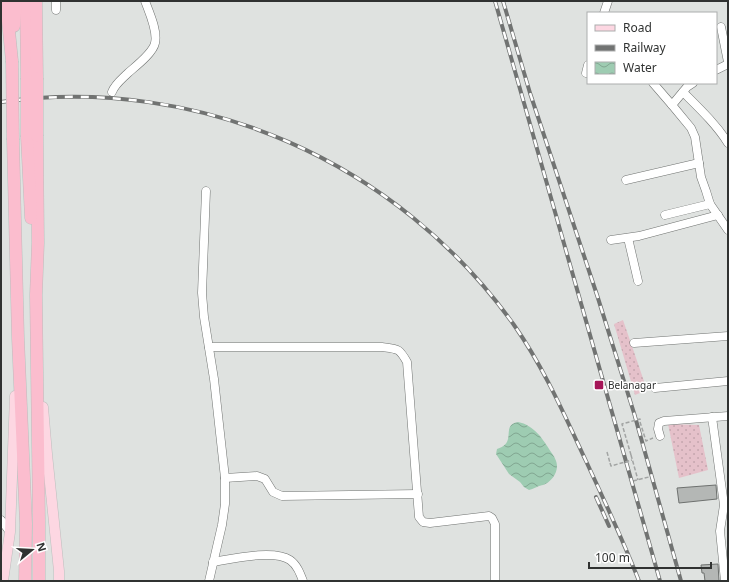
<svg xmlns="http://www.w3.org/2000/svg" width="729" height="582" font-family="'Noto Sans',sans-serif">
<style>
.grass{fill:url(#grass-dots)}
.water{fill:url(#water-waves)}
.building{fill:#b4b7b5;stroke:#6e716f}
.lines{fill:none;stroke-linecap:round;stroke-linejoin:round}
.minor-casing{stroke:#707371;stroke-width:9}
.major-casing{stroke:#bdbdbd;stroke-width:11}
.highway-casing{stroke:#bdbdbd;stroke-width:13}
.path{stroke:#a2a4a3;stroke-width:1.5;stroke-dasharray:4 2;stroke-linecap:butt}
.minor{stroke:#fff;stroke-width:8}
.major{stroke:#fdd7e2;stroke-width:10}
.highway{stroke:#fbbdce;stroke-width:12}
.rail-casing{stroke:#717372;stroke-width:4}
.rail{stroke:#fff;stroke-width:2.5;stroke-dasharray:8;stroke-linecap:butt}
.highway-bridge-casing{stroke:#bdbdbd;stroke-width:13;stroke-linecap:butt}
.path-bridge{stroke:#a2a4a3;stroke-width:1.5;stroke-dasharray:4 2;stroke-linecap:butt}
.highway-bridge{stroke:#fbbdce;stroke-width:12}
.poi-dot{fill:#a51557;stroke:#fff;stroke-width:1.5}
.labels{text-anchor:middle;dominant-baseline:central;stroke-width:3;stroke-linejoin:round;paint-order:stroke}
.poi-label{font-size:10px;fill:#303231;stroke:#fff;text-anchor:start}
</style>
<defs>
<pattern id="grass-dots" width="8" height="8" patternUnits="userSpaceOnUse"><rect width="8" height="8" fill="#e5c1ca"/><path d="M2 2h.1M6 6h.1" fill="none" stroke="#c5a6ae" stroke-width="1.8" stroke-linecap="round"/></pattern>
<pattern id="water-waves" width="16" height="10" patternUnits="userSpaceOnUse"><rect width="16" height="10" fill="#9eccb2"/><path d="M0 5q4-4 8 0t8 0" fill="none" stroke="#81a691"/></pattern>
</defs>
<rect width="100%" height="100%" fill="#dfe2e0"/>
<!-- grass -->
<g class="grass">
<path d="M 623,320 L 647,390 L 635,395 L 614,324 Z"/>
<path d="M 668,424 L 699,425 L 708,470 L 679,478 Z"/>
</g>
<!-- water -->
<path class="water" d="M 518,422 C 534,425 543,439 551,452 C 554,456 557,461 557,466 C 557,474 551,482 543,485 C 542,485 538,486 537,487 C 534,488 533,489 529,490 L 524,487 L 520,482 L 509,474 L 496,454 L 497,449 C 518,443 500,425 518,422 Z"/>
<!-- building -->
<g class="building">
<path d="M 716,485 L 717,499 L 679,503 L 677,488 Z"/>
<path d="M 718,564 L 719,581 L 705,581 L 704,573 L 702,573 L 701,565 Z"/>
</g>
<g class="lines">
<defs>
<g id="minor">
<path d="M 56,10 L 56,1"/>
<path d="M 604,13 L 608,1"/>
<path d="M 721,27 L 728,62"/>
<path d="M 716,70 L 728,64"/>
<path d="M 586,73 L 588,65"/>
<path d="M 653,83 L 672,105 L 691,128 L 695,137 L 701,177 L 706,191 L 710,204 L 728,230"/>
<path d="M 112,92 C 115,84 122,79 128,73 C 136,66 153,53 155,43 C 158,31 149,12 145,1"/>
<path d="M 683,92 C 699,108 716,124 728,143"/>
<path d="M 672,105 L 687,87 L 693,83"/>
<path d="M 626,180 L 699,163"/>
<path d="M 206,191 L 202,293 L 204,317 L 214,379 L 225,478 L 225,504 L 222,525 L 209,581"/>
<path d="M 665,215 L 710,204"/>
<path d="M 628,238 L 638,281"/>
<path d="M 611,240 L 639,236 L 718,215"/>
<path d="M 634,343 L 728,336"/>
<path d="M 209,347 L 382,347 C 398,349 399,348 407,362 L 419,517 L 423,522 L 430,523 L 489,516 L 492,518 L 495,524 L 495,581"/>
<path d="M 655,388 L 728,381"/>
<path d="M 712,417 L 724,505 L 720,531 L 725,581"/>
<path d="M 660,436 L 658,429 L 659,423 L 664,421 L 728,416"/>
<path d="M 225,478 L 257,476 L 265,479 L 273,492 L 282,496 L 418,494"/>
<path d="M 1,520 L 10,532"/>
<path d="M 213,562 C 231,559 274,549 290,560 C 297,565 300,573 303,581"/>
</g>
<g id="major">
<path d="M 43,407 L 47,454 L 59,571 L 59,581"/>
<path d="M 3,581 L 10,532 L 15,396"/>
</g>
<g id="highway">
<path d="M 6,1 L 12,61"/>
<path d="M 26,1 L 27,78"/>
<path d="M 36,1 L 37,78"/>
<path d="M 14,26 L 16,1"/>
<path d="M 37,136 L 38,243 L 36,295 L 39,521 L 39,581"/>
<path d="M 27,137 L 31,218"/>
<path d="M 13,140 L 18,338 L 26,524 L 25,581"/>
</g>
</defs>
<!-- minor casing -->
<use href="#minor" class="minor-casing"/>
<!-- major casing -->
<use href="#major" class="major-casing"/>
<!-- highway casing -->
<use href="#highway" class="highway-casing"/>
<!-- path -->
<g class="path">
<path d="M 640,422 L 646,441 L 653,438"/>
<path d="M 607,452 L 610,463"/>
<path d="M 631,455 L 638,480"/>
<path d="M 633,481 L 649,477"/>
</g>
<!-- minor -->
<use href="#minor" class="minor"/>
<!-- major -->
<use href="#major" class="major"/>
<!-- highway -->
<use href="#highway" class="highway"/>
<defs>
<g id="rail">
<path d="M 495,1 L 660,581"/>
<path d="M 503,1 L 530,93 L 597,295 L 634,413 L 681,581"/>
<path d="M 1,102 C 199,74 398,162 514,325 C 544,368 564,414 586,461 C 604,500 623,540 639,581"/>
<path d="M 596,497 L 609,526"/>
</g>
</defs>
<!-- rail casing -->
<use href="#rail" class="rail-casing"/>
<!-- rail -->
<use href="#rail" class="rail"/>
<defs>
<g id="highway-bridge">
<path d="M 12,61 L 13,140"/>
<path d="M 27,78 L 27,137"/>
<path d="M 37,78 L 37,136"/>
</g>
</defs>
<!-- highway-bridge casing -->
<use href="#highway-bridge" class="highway-bridge-casing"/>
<!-- path-bridge -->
<g class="path-bridge">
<path d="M 631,455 L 622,424 L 640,419 L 640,422"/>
<path d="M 610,463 L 611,466 L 632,460"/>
</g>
<!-- highway-bridge -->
<use href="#highway-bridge" class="highway-bridge"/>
</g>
<!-- markers -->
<rect class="poi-dot" x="594" y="380" width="10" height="10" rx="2"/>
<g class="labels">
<!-- poi labels -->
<g class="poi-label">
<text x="608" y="385">Belanagar</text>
</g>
</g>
<!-- border -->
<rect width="729" height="582" fill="none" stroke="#303231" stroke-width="4"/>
<!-- legend -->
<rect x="587" y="12" width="130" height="72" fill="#ffffff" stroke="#acadad"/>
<rect x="595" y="25" width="20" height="6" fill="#fdd7e2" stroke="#acadad"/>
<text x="623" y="32" font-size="12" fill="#303231">Road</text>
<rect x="595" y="45" width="20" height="6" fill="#717372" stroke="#acadad"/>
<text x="623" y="52" font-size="12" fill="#303231">Railway</text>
<rect x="595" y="62" width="20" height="12" fill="url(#water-waves)" stroke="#acadad"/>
<text x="623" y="72" font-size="12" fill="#303231">Water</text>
<!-- north arrow -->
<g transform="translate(32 550) rotate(72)" stroke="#ffffff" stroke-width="3" paint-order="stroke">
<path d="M0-3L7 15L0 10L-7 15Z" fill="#303231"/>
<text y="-6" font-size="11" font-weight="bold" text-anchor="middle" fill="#303231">N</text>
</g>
<!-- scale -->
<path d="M589 562v6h122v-6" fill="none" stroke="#303231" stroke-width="2"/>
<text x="595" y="562" font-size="12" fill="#303231" stroke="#ffffff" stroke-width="3" paint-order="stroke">100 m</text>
</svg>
